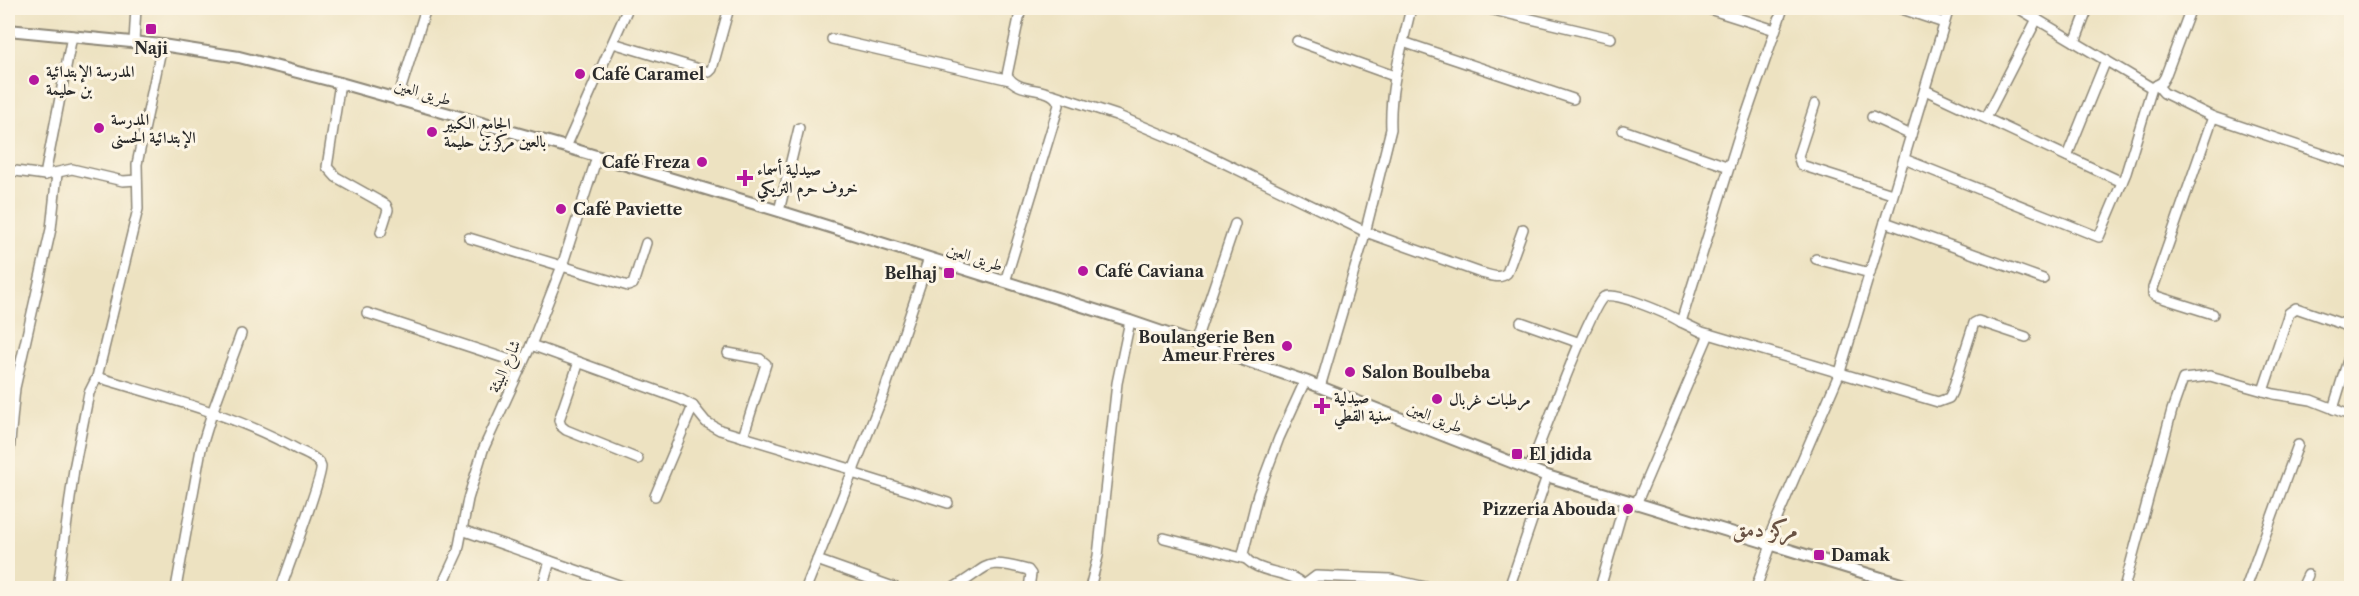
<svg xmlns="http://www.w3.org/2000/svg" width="2359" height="596" font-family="'Libre Caslon Text',Amiri,serif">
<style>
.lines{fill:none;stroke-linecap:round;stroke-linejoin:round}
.minor-casing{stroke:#8c8676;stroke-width:12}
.major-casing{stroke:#8c8676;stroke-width:14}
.minor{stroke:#fff;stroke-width:9}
.major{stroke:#fff;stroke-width:10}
.poi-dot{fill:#b5179e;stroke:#fcf5e5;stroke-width:2}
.labels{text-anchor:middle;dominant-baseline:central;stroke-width:6;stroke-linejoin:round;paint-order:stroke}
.poi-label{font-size:16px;font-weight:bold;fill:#2b2b2b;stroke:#fcf5e5;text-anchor:start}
.street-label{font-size:16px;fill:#2b2b2b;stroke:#fcf5e5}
.district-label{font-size:22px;font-weight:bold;fill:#695244;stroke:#fcf5e5}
</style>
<rect width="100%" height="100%" fill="#fcf5e5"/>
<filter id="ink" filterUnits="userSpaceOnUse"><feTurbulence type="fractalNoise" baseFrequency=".0167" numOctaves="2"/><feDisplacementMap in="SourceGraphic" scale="12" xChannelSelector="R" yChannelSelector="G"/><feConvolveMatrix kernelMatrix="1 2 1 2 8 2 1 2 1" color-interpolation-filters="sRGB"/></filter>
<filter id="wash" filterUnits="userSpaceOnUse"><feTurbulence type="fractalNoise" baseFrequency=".008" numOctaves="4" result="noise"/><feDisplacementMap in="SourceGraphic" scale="24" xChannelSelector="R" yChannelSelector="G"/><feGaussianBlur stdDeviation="1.35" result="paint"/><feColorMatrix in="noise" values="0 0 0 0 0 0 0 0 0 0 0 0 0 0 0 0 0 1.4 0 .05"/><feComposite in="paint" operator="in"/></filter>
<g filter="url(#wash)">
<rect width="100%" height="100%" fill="#ede2c1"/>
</g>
<g filter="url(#ink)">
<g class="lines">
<defs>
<g id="minor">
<path d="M 1485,8 L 1611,38"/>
<path d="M 1706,8 L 1775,30"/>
<path d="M 1899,8 L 1944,23"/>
<path d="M 2018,8 L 2152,88 L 2162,82 L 2165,77 L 2191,8"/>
<path d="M 832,39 L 1010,80"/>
<path d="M 1297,41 L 1394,76"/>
<path d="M 134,42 L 136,8"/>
<path d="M 1403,42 L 1573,99"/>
<path d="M 2075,42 L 2088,8"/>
<path d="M 613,43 L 709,72 L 712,69 L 729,8"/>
<path d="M 340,83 L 327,167 L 336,177 L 386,205 L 388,210 L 381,232"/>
<path d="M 2157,85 L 2164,93 L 2213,117 L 2352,164"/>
<path d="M 1925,90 L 2122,182"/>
<path d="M 1052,94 L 1116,115 L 1185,144 L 1366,232 L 1481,273 C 1491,275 1499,280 1507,273 L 1523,229"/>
<path d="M 397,101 L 426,8"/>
<path d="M 1815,104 L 1798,156 L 1801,165 L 1892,194"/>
<path d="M 1872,117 L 1911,135"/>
<path d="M 1986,118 L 2037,19"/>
<path d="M 1623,130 L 1729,167"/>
<path d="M 566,147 L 628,8"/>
<path d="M 2067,156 L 2106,60"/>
<path d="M 1904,159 L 2099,237 L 2126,173 L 2152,88"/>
<path d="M 8,170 L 45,175 L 72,169 L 123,181 L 137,180"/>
<path d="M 45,175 L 72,36"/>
<path d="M 779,211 L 799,128"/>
<path d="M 1885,222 L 2043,279"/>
<path d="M 469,238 L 628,286 L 633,284 L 646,243"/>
<path d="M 1816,259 L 1870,273"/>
<path d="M 1005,282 L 1059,105 C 1054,83 1019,97 1007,75 L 1021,8"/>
<path d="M 367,313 L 522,364"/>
<path d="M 2213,314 L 2156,296 L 2153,294 L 2153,288 L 2213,117"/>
<path d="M 1521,322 L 1580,343"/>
<path d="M 1681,322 L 1702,332 L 1938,402 L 1949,398 L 1952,392 L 1974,323 L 1978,321 L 2026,337"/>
<path d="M 1195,343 L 1235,224"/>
<path d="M 531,345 L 680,399 L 693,406 L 706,422 L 720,430 L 854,470"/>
<path d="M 728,353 L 760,359 L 766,364 L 743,437"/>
<path d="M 579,362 L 559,420 L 561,426 L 566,430 L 638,459"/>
<path d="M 97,377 C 166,398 237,415 300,451 C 307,454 319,459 321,467 C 323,474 286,573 281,588"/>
<path d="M 1305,381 L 1279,438 L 1258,494 L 1243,554 C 1254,576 1296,569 1305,588"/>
<path d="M 1320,387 L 1363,241 L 1391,129 C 1389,87 1402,48 1411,8"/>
<path d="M 2263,391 L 2289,313 L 2296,308 L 2342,324 L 2352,329"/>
<path d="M 2333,409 L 2352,347"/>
<path d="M 8,463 L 15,388 L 51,229 L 57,174"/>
<path d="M 1529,470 C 1539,447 1591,304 1604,297 C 1614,290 1670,315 1681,322 L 1737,142 L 1783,8"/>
<path d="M 852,473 L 948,503"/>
<path d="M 655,496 L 693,406"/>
<path d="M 1636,504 L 1709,334"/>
<path d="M 462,530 L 627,588"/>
<path d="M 1164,538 L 1246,559"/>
<path d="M 1766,544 L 1840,372 L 1949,8"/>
<path d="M 817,560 L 896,588"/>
<path d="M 1304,585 L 1316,576 L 1390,579 L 1430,588"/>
<path d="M 58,588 L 74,469 L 89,393 L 97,377 L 138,209 L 137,164 L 162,45"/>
<path d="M 176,588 L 201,449 L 212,413 L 241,334"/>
<path d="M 441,588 L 458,551 L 468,499 L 483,450 L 531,345 L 562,266 L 597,157"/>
<path d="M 542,588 L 550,561"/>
<path d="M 806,588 L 882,398 L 929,258"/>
<path d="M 953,588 C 991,567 981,557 1028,570 L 1031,574 L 1029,588"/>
<path d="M 1090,588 L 1098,556 L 1117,383 L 1130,321"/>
<path d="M 1509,588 L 1547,476"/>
<path d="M 1600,588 L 1625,501"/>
<path d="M 1756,588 L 1771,545"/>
<path d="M 2124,588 L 2172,410 L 2183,379 L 2210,376 L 2274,394 L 2311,400 L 2352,416"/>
<path d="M 2246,588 L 2298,445"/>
<path d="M 2302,588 L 2308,575"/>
</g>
<path id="major" d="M 8,30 L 162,45 L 239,57 L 340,83 L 566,147 L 779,211 L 1130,321 L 1305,381 L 1547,476 L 1914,588"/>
</defs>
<!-- minor casing -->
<use href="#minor" class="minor-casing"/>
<!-- major casing -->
<use href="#major" class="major-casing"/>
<!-- minor -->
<use href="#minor" class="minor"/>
<!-- major -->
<use href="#major" class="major"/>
</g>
</g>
<!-- markers -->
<g class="poi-dot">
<rect x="145" y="23" width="12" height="12" rx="3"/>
<circle cx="580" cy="74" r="6"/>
<circle cx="34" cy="80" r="6"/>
<circle cx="99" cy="128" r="6"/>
<circle cx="432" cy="132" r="6"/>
<circle cx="702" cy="162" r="6"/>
<path d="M742 169h6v6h6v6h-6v6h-6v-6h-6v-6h6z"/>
<circle cx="561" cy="209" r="6"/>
<circle cx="1083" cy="271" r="6"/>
<rect x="943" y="267" width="12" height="12" rx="3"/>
<circle cx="1287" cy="346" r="6"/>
<circle cx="1350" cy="372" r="6"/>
<circle cx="1437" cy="399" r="6"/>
<path d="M1319 397h6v6h6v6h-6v6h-6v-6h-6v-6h6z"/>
<rect x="1511" y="448" width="12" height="12" rx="3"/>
<circle cx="1628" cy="509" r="6"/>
<rect x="1813" y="549" width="12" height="12" rx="3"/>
</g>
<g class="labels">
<!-- poi labels -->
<g class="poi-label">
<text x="151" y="48" text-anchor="middle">Naji</text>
<text x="46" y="71">المدرسة الإبتدائية<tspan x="46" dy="18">بن حليمة</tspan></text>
<text x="592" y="74">Café Caramel</text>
<text x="111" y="119">المدرسة<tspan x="111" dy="18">الإبتدائية الحسنى</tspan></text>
<text x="444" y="123">الجامع الكبير<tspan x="444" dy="18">بالعين مركز بن حليمة</tspan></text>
<text x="690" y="162" text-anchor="end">Café Freza</text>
<text x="757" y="169">صيدلية أسماء<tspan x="757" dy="18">خروف حرم التريكي</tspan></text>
<text x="573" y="209">Café Paviette</text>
<text x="1095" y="271">Café Caviana</text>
<text x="937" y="273" text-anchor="end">Belhaj</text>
<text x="1275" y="337" text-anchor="end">Boulangerie Ben<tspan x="1275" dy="18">Ameur Frères</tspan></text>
<text x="1362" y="372">Salon Boulbeba</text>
<text x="1334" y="397">صيدلية<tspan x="1334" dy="18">سنية القطي</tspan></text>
<text x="1449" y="399">مرطبات غربال</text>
<text x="1529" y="454">El jdida</text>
<text x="1616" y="509" text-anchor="end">Pizzeria Abouda</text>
<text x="1831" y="555">Damak</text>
</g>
<!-- street labels -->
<g class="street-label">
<text transform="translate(423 92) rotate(16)">طريق العين</text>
<text transform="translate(975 257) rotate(18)">طريق العين</text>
<text transform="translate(504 366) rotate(-66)">شارع البيئة</text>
<text transform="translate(1435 417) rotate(22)">طريق العين</text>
</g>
<!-- district labels -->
<g class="district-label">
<text x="1765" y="529">مركز دمق</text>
</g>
</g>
<!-- margin -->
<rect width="2359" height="596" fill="none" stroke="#fcf5e5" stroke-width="30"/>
</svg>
